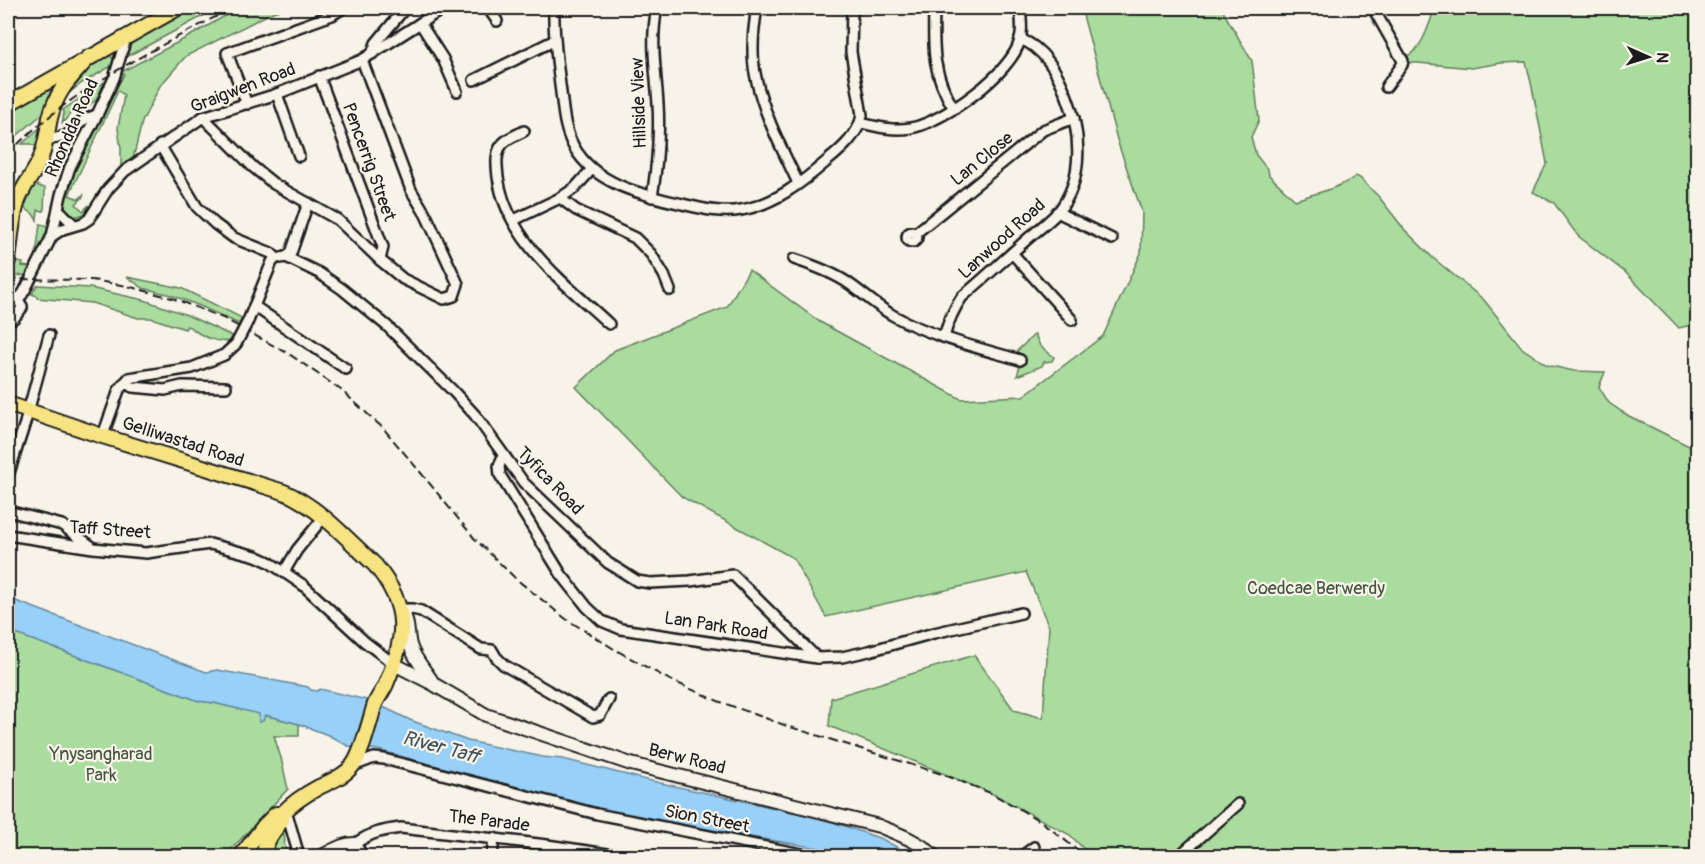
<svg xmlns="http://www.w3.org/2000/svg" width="1705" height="864" font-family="Pangolin,sans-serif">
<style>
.green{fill:#a9dc9e;stroke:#627c5d;stroke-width:1.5}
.water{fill:#98d0f7;stroke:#66889f;stroke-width:1.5}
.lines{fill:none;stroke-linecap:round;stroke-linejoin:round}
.street-casing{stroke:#1c1c1c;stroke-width:14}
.secondary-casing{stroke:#1c1c1c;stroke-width:16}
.primary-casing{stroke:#1c1c1c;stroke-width:18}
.street{stroke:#f7f3e8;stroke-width:9}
.secondary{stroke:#f7f3e8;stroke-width:12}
.primary{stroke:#f6e381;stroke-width:14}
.rail{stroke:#1c1c1c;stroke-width:2;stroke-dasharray:9 4.5;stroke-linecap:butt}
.street-bridge-casing{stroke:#1c1c1c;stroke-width:14;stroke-linecap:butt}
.street-bridge{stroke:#f7f3e8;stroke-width:9}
.labels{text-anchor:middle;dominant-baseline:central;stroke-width:4.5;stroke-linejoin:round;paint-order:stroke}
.street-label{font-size:18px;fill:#1c1c1c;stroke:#f7f3e8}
.park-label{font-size:18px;fill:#465643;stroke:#f7f3e8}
.water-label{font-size:20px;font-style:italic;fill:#41525e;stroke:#f7f3e8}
</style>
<rect width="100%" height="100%" fill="#f7f3e8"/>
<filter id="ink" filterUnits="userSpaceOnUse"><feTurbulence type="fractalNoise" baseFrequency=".0167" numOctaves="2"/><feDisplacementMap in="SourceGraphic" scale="12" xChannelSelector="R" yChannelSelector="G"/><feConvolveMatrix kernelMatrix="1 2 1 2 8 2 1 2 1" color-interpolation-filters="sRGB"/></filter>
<g filter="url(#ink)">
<!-- green -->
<g class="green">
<path d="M 193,8 L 218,8 L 126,57 L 128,47 L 134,41 Z"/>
<path d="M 239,8 L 286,8 L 273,12 L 186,56 L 160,86 L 142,122 L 133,159 L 121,167 L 121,149 L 118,128 L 124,95 L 118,91 L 69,195 L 79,199 L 84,194 L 82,198 L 76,204 L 83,211 L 89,205 L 86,213 C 75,219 67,217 64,204 L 76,167 L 124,74 L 121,72 L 188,37 Z"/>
<path d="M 1081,8 L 1224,8 L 1224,13 L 1252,61 L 1259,120 L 1251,137 L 1256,155 L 1268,170 L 1269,175 L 1295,200 C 1316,193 1338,189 1356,176 L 1360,178 L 1379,197 L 1404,229 L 1433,258 L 1484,300 L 1522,348 L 1547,365 L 1574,371 L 1605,372 L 1599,387 L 1609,403 L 1627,415 L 1697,450 L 1697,856 L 1091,856 L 1070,835 L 993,794 L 829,726 L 831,698 L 974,655 L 1014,710 L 1043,718 L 1049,627 L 1026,572 L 826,617 L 793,558 L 682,497 L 576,387 L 615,350 L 727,307 L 749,270 L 820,322 L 961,399 L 1023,396 L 1103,336 L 1141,253 L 1142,212 L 1118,143 Z"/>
<path d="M 1435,8 L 1697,8 L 1697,324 L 1679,328 L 1626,273 L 1578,236 L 1554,203 L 1533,192 L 1547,163 L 1532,87 L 1526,62 L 1501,63 L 1472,68 L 1407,62 L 1407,56 C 1422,51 1430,21 1435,8 Z"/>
<path d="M 106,55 L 111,56 L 115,64 L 82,83 L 65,96 C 70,78 90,63 106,55 Z"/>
<path d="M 104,82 L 96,100 L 88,106 L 77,105 L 62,124 L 64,112 L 63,110 Z"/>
<path d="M 51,88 L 47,110 L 14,138 C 16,128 8,122 8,113 Z"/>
<path d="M 44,124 L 39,148 L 31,144 L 22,144 Z"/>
<path d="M 32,184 L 45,188 L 44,211 L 38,210 L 37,220 L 33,214 L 23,207 Z"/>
<path d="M 40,224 L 49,226 L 37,255 L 36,255 Z"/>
<path d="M 14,261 L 23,263 L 22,266 L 30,267 L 27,275 L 14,276 Z"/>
<path d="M 127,277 L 181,288 L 242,318 L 239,324 L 200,306 L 171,295 L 143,288 Z"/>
<path d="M 37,285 L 90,288 L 144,300 L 187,315 L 232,336 L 230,341 C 221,343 208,339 200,334 C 195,331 193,328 187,326 L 185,329 L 151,318 L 138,318 L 92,303 L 37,298 L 37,296 L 32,294 Z"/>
<path d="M 1035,334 L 1040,346 L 1054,357 L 1052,361 L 1044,362 L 1042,366 L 1017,376 L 1023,355 L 1017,352 L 1018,350 Z"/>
<path d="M 8,631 L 199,701 L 214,703 L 260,714 L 259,721 L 264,715 L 299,724 L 299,736 L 274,736 L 281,758 L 288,789 L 225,856 L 8,856 Z"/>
<path d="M 283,827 L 285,842 L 284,843 L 288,856 L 269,856 L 270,848 Z"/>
</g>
<!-- water -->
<path class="water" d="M 8,598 L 206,672 L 217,670 L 308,687 L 311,690 L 317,691 L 320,689 L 371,701 L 410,720 L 468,741 L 543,757 L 563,759 L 647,780 L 824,819 L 882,839 L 913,856 L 853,856 L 837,851 L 611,814 L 378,750 L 348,746 L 328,735 L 299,724 L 265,715 L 263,721 L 259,722 L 259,714 L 214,703 L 199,701 L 8,631 Z"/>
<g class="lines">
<defs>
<g id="street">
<path d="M 488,8 L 497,21"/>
<path d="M 554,8 C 553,33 557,59 560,85 C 563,105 563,128 574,147 C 595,184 640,194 678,203 C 699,208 720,214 741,210 C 773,205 803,182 827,161 C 842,149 859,134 862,115 L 851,52 L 852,8"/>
<path d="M 757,8 C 753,30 751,56 756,78 C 764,115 782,149 798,183"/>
<path d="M 934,8 C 933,49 932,73 954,109"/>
<path d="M 1373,8 L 1403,61 L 1402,65 L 1386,87"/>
<path d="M 420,23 L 443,59 L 457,91"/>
<path d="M 372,54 L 376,43 L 405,8"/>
<path d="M 319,76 L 383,247 L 380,260"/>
<path d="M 474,80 L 555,40"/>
<path d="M 277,94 L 299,156"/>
<path d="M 247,104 L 227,53 L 332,15 L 343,8"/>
<path d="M 203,117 L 253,167 L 274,184 L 338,220 L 380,260 L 403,279 L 444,299 L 454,296 L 458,284 L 426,215 L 411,190 L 362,60"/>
<path d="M 861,123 C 877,127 894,131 911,128 C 943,122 1012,73 1020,40 C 1023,30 1021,18 1020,8"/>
<path d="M 524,131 C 517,135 506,138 501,146 C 495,155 497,167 498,177 C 507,241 565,283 609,324"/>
<path d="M 47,140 L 66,136 L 85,119 L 97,115"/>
<path d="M 160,145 L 197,207 L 215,224 L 234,238 L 271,253 L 276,258"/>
<path d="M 652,197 C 657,166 660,136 658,104 C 656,72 650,40 657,8"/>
<path d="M 560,198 L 576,210 L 635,238 L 651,254 L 664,275 L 670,290"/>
<path d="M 58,209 L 74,225"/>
<path d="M 1057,212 L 1112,239"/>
<path d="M 514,220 L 560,198 L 575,188 L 592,169"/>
<circle cx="912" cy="237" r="5"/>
<path d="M 916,233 L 1043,130 L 1074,118"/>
<path d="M 52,236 L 63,229 L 83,223 L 89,219 L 108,189 L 125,171 L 203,117 L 277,94 L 362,60 L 444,8"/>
<path d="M 1012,253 L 1072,320"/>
<path d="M 286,257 L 319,273 L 342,289 L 387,326 L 453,391 L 475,415 L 524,483 L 608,563 L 618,569 L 637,581 L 650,583 L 690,581 L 733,575 L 817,658"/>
<path d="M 281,258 L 286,257 L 291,253 L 308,203"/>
<path d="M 794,259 C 812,265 829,271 845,281 C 862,292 876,306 894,316 C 930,336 979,348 1020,360"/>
<path d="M 8,306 L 22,295 L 25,290 L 52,236 L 61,195 L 70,167 L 97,115 L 114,78 L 126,38"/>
<path d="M 254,306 L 346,369"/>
<path d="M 8,320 L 14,318 L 22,308 L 22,306 L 17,299"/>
<path d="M 248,321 L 272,262 L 276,258"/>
<path d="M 944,337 C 948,322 953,310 962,297 C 983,279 1003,261 1024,242 C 1035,232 1048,223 1058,212 C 1085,179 1081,131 1066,94 C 1057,72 1044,48 1020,39"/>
<path d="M 124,383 L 133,387 L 165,390 L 182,386 L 226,387"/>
<path d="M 103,435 L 119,390 L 129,378 L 192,368 L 224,355 L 236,344"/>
<path d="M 503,456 L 499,466 L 500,475 L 561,574 L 587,607 L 602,621 L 621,629 L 817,658 L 842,657 L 869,651 L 934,633 L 1021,613"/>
<path d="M 8,476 L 25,423 L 49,335"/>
<path d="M 8,511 L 62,525 L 91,546"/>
<path d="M 8,535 L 93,548 L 146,553 L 210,544 L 256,556 L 269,562 L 303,585 L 365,642 L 394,664"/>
<path d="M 284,572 L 297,550 L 323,518"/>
<path d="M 400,609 L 412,609 L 421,611 L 481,649 L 492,650 L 496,657 L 504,665 L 593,717 L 600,715 L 609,699"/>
<path d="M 353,766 L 374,758 L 384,759 L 597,814 L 812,856"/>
<path d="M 286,810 L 299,856"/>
<path d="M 363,856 L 355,844 C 369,833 384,830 401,828 L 547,845 L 621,856"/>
<path d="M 492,856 L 494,838"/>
<path d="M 1022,856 L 1034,847"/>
<path d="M 1179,856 L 1238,804"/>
</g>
<g id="secondary">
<path d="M 403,612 C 409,623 407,634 410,645 C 414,659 426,671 433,683"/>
<path d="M 394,664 L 435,685 L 486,715 L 631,764 L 879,826 C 898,834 919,841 934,856"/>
<path d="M 322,856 C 332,851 344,843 355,844"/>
</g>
<g id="primary">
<path d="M 8,104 L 178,8"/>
<path d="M 8,261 C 11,240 11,218 19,198 C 24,185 33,175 39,162 C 46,148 47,132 50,118 C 57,89 71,78 89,57"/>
<path d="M 8,404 L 96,434 L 284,492 C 319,507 347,539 375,565 C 410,607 406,637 386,684 C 383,691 378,697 375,704 C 370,719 362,754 353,765 C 345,776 331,781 319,787 C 306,794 292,803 282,814 L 276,814 L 264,826 L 241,856"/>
<path d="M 264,856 C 264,842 274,831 282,820 L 282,814"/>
</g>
</defs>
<!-- street casing -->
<use href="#street" class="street-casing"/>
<!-- secondary casing -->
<use href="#secondary" class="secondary-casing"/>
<!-- primary casing -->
<use href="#primary" class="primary-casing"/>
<!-- street -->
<use href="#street" class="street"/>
<!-- secondary -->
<use href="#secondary" class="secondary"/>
<!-- primary -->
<use href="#primary" class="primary"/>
<!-- rail -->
<g class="rail">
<path d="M 8,154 C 70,89 154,50 232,8"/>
<path d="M 8,279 L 92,280 L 127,286 L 172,298 L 223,318 L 289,354 L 341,390 L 383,428 L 421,473 L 474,538 L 516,579 L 566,619 L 614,649 L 668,679 L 718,701 L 787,726 L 942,774 L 993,794 L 1042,822 L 1085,856"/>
</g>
<defs>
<path id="street-bridge" d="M 236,344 L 248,321"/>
</defs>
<!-- street-bridge casing -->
<use href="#street-bridge" class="street-bridge-casing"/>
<!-- street-bridge -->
<use href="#street-bridge" class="street-bridge"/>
</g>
</g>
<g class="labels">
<!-- street labels -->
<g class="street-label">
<text transform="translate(243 88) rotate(-21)">Graigwen Road</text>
<text transform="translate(639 103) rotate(-92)">Hillside View</text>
<text transform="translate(72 128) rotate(-66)">Rhondda Road</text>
<text transform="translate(982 159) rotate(-39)">Lan Close</text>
<text transform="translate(369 162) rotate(70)">Pencerrig Street</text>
<text transform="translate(1002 239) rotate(-42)">Lanwood Road</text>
<text transform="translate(183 442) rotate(18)">Gelliwastad Road</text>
<text transform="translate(550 481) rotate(46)">Tyfica Road</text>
<text transform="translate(110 530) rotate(4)">Taff Street</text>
<text transform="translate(716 626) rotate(9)">Lan Park Road</text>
<text transform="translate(687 759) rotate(14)">Berw Road</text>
<text transform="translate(707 819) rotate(11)">Sion Street</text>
<text transform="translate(489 821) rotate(7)">The Parade</text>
</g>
<!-- park labels -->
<g class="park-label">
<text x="1316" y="588">Coedcae Berwerdy</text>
<text x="101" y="754">Ynysangharad<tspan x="101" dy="21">Park</tspan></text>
</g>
<!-- water labels -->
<g class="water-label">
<text transform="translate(441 747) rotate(15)">River Taff</text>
</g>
</g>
<!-- margin -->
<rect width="1705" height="864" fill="none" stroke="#f7f3e8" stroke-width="30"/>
<rect x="15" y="15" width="1675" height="834" fill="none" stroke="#1c1c1c" stroke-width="2" filter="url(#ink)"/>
<!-- north arrow -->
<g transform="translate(1648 57) rotate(93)" stroke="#f7f3e8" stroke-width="4.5" paint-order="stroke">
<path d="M0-4.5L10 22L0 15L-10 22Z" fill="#1c1c1c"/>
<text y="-9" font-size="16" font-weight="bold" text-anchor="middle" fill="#1c1c1c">N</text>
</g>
</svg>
